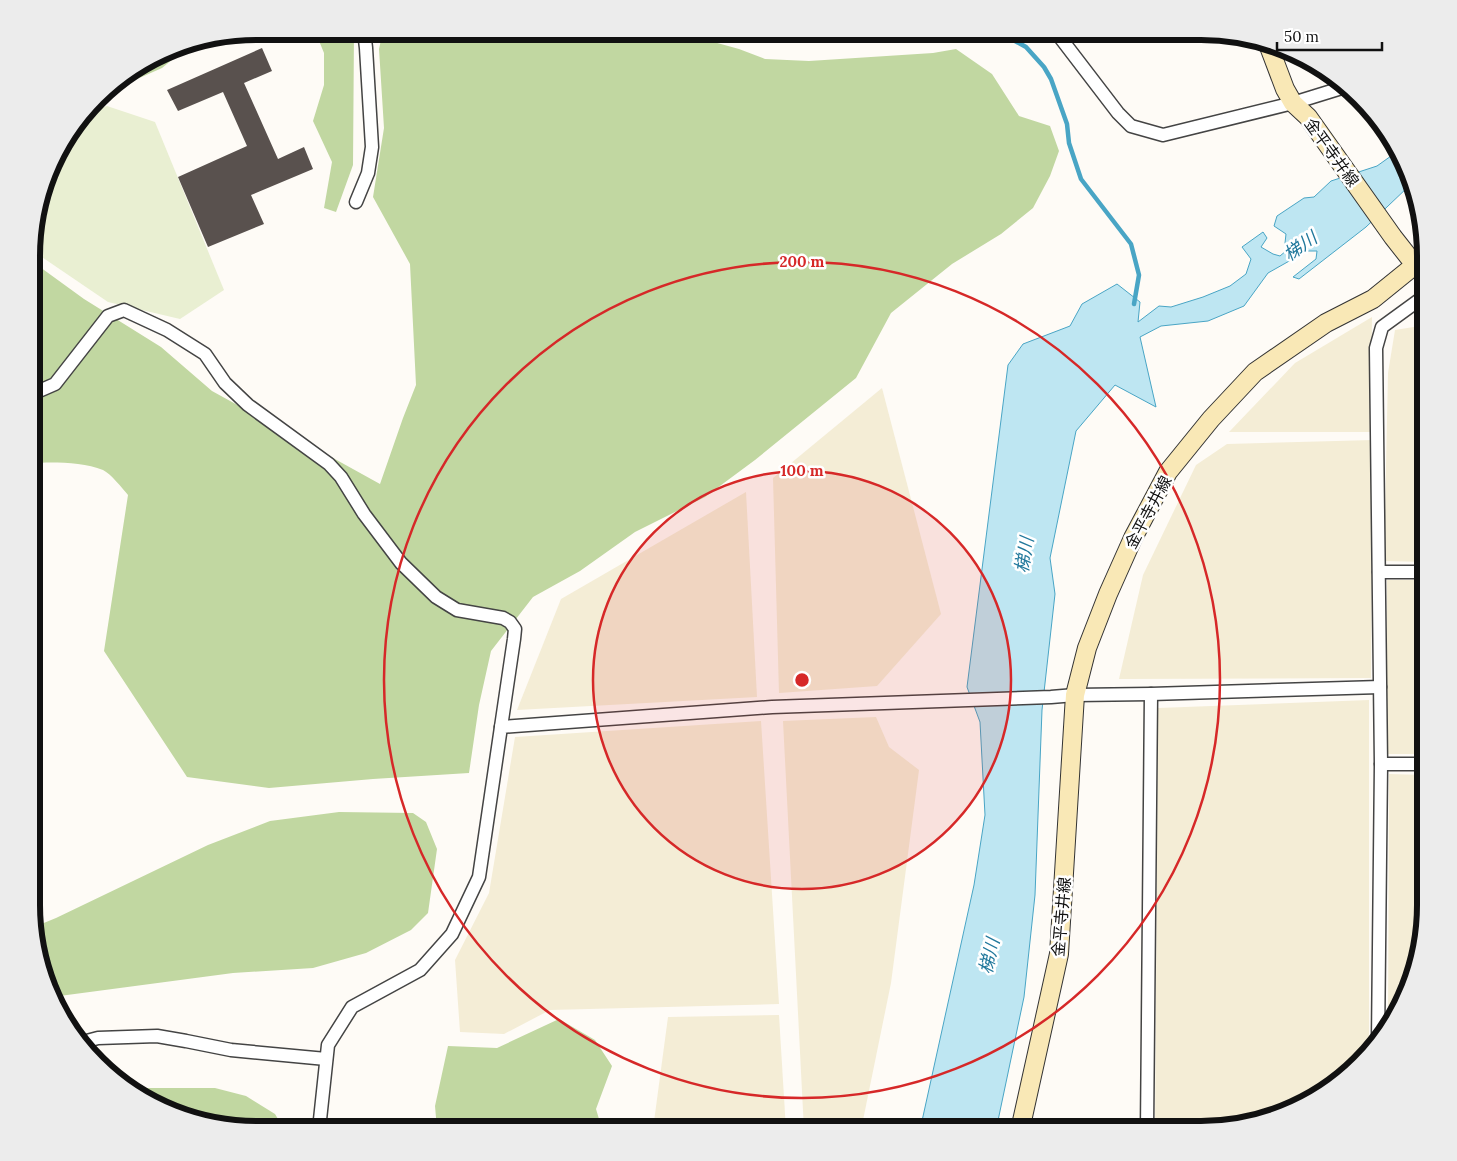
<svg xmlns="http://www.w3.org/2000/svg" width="1457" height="1161" font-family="Lora,'Noto Sans JP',serif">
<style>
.farmland{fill:#f4edd6}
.forest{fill:#c1d7a1}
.pitch{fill:#e9efd2}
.water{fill:#bee6f2;stroke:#49a5c5}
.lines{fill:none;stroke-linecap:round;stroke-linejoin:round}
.stream{stroke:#49a5c5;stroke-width:4.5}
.building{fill:#59514e}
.minor-casing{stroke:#444;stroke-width:15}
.secondary-casing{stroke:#333;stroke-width:20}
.minor{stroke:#fff;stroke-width:12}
.secondary{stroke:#f9e8b6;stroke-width:18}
.ring{fill:none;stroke:#d62828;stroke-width:2.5}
.labels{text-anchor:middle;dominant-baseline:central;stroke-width:5;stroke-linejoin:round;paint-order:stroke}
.street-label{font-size:16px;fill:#111;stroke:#fff}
.water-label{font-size:18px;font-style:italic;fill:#21789c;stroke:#fff}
.rim{fill:none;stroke:#111;stroke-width:6}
.centre{fill:#d62828;stroke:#fff;stroke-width:2.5}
.ring-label{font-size:15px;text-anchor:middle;font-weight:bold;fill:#d62828;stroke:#fff;stroke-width:5;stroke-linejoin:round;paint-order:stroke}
</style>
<rect width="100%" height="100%" fill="#fefbf6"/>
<!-- farmland -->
<g class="farmland">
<path d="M 1372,317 L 1371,432 L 1229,432 L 1295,363 Z"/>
<path d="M 1426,325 L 1426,562 L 1384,561 L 1388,373 L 1395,330 Z"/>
<path d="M 882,388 L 941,614 L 877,686 L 779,693 L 773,478 Z"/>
<path d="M 1373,440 L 1371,678 L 1119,679 L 1143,575 L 1196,465 L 1227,444 Z"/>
<path d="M 746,492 L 757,697 L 517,710 L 561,599 Z"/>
<path d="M 1387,580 L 1426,580 L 1425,754 L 1387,754 Z"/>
<path d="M 1369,700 L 1369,1054 L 1287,1113 L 1201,1130 L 1155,1130 L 1158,708 Z"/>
<path d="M 876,717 L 889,747 L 919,770 L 891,983 L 861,1130 L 804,1130 L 783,721 Z"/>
<path d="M 761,721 L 779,1004 L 550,1010 L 504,1034 L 460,1032 L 455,960 L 489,893 L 515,737 Z"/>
<path d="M 1389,774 L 1425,775 L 1425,920 L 1409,991 L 1388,1024 Z"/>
<path d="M 779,1015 L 786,1130 L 653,1129 L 668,1017 Z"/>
</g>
<!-- forest -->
<g class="forest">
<path d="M 315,31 L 354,31 L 353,165 L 336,212 L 324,208 L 332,162 L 313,121 L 324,85 L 324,53 Z"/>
<path d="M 383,31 L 686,31 L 710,41 L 739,49 L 765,59 L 809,61 L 933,53 L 956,49 L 992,74 L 1019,116 L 1050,126 L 1059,151 L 1050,176 L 1033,208 L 1001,234 L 952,264 L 891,313 L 856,378 L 755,460 L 705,497 L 635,532 L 580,571 L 533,597 L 491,651 L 479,705 L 469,773 L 373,779 L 269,788 L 187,777 L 104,651 L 128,495 C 122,488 111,474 103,470 C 83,462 54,462 33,463 L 33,262 L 84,299 L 161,347 L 212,391 L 380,484 L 403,418 L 416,385 L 410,264 L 373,197 L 384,128 L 379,49 Z"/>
<path d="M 195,41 L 162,68 L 101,95 L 108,87 L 184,43 Z"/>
<path d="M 339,812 L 413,813 L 426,822 L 437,849 L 428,913 L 411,930 L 366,953 L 313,968 L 233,973 L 52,997 L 34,927 L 56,918 L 208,845 L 270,821 Z"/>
<path d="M 559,1019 L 595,1040 L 612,1066 L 596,1109 L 602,1129 L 437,1129 L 435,1106 L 448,1046 L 497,1048 Z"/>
<path d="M 130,1088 L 215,1088 L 246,1096 L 275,1114 L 284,1129 L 242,1129 L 170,1113 Z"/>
</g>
<!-- pitch -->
<path class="pitch" d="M 107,106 L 155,122 L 224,290 L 180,319 L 108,302 L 33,251 L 33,227 L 61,144 L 87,112 Z"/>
<!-- water -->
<path class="water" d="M 1398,151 L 1403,157 L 1409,186 L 1366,227 L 1299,279 L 1293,277 L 1316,259 L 1317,251 L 1307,251 L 1268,273 L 1244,306 L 1208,321 L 1161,326 L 1140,337 L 1156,407 L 1115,385 L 1076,431 L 1050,558 L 1055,594 L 1042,710 L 1035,895 L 1024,997 L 996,1130 L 920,1130 L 974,885 L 985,815 L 980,722 L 967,687 L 1008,365 L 1023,344 L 1070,326 L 1082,304 L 1117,284 L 1140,302 L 1138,322 L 1159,306 L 1171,307 L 1203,297 L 1230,286 L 1246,274 L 1251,259 L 1242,247 L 1263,232 L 1267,238 L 1261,247 L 1273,254 L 1280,256 L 1287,250 L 1285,243 L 1286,234 L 1274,226 L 1277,216 L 1304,198 L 1314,197 L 1331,181 L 1377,166 Z"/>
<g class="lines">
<!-- stream -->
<path class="stream" d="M 999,32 L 1026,47 L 1044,67 L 1051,79 L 1067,124 L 1069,143 L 1081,179 L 1131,244 L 1139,275 L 1134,304"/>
</g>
<!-- building -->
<path class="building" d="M 262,48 L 272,71 L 244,83 L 278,159 L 304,147 L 313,169 L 251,195 L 264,224 L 208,247 L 178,177 L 247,146 L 223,92 L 178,111 L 167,90 Z"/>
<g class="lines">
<defs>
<g id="minor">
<path d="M 1056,32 L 1118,113 L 1131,126 L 1163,135 L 1293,103 L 1348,86"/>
<path d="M 356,202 L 368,173 L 372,147 L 366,48 L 364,31"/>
<path d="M 1425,254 L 1415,265 L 1426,276"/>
<path d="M 33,392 L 39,391 L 55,384 L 108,316 L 124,310 L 167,330 L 205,354 L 225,383 L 248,405 L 329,464 L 341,477 L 364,514 L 401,563 L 436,597 L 457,610 L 503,618 L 510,622 L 515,629 L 514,639 L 501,727"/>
<path d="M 1379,572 L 1426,572"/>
<path d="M 1381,764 L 1425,764"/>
<path d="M 1378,1041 L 1381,764 L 1376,348 L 1382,327 L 1426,295"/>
<path d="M 83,1042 L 98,1038 L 157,1036 L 186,1041 L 231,1050 L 326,1059"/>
<path d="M 319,1129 L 328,1045 L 352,1007 L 420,970 L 452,934 L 479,877 L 501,727 L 772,707 L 1051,697 L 1075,695 L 1151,694 L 1380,687"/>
<path d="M 1147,1130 L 1151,694"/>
</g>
<path id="secondary" d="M 1020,1130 L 1059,954 L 1075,695 L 1087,648 L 1108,594 L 1133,538 L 1168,472 L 1211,419 L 1255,372 L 1326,323 L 1373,299 L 1415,265 L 1393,237 L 1308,117 L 1293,103 L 1285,89 L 1268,44"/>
</defs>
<!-- minor casing -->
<use href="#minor" class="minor-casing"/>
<!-- secondary casing -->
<use href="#secondary" class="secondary-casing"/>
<!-- minor -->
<use href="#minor" class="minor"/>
<!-- secondary -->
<use href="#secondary" class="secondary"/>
</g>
<!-- distance rings -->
<circle cx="802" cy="680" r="209" fill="#d62828" fill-opacity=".12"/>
<g class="ring">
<circle cx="802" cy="680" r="209"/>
<circle cx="802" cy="680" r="418"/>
</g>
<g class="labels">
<!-- street labels -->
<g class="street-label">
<text transform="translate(1332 152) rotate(54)">金平寺井線</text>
<text transform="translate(1148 512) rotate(-62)">金平寺井線</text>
<text transform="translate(1061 917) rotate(-85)">金平寺井線</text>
</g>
<!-- water labels -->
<g class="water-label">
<text transform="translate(1300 246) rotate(-35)">梯川</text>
<text transform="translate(1024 555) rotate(-81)">梯川</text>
<text transform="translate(989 956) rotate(-77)">梯川</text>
</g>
</g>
<!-- crop -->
<path d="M0 0H1457V1161H0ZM256 40H1201A216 216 0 0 1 1417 256V905A216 216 0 0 1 1201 1121H256A216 216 0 0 1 40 905V256A216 216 0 0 1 256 40Z" fill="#ececec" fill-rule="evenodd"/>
<path class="rim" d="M256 40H1201A216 216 0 0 1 1417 256V905A216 216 0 0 1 1201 1121H256A216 216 0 0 1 40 905V256A216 216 0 0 1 256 40Z"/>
<circle cx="802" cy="680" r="8" class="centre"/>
<g class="ring-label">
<text x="802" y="267">200 m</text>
<text x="802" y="476">100 m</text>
</g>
<!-- scale -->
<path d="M1277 42v8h105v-8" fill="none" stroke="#111111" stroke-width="2.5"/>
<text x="1284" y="42" font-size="15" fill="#111111" stroke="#ffffff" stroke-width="4" paint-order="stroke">50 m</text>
</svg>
